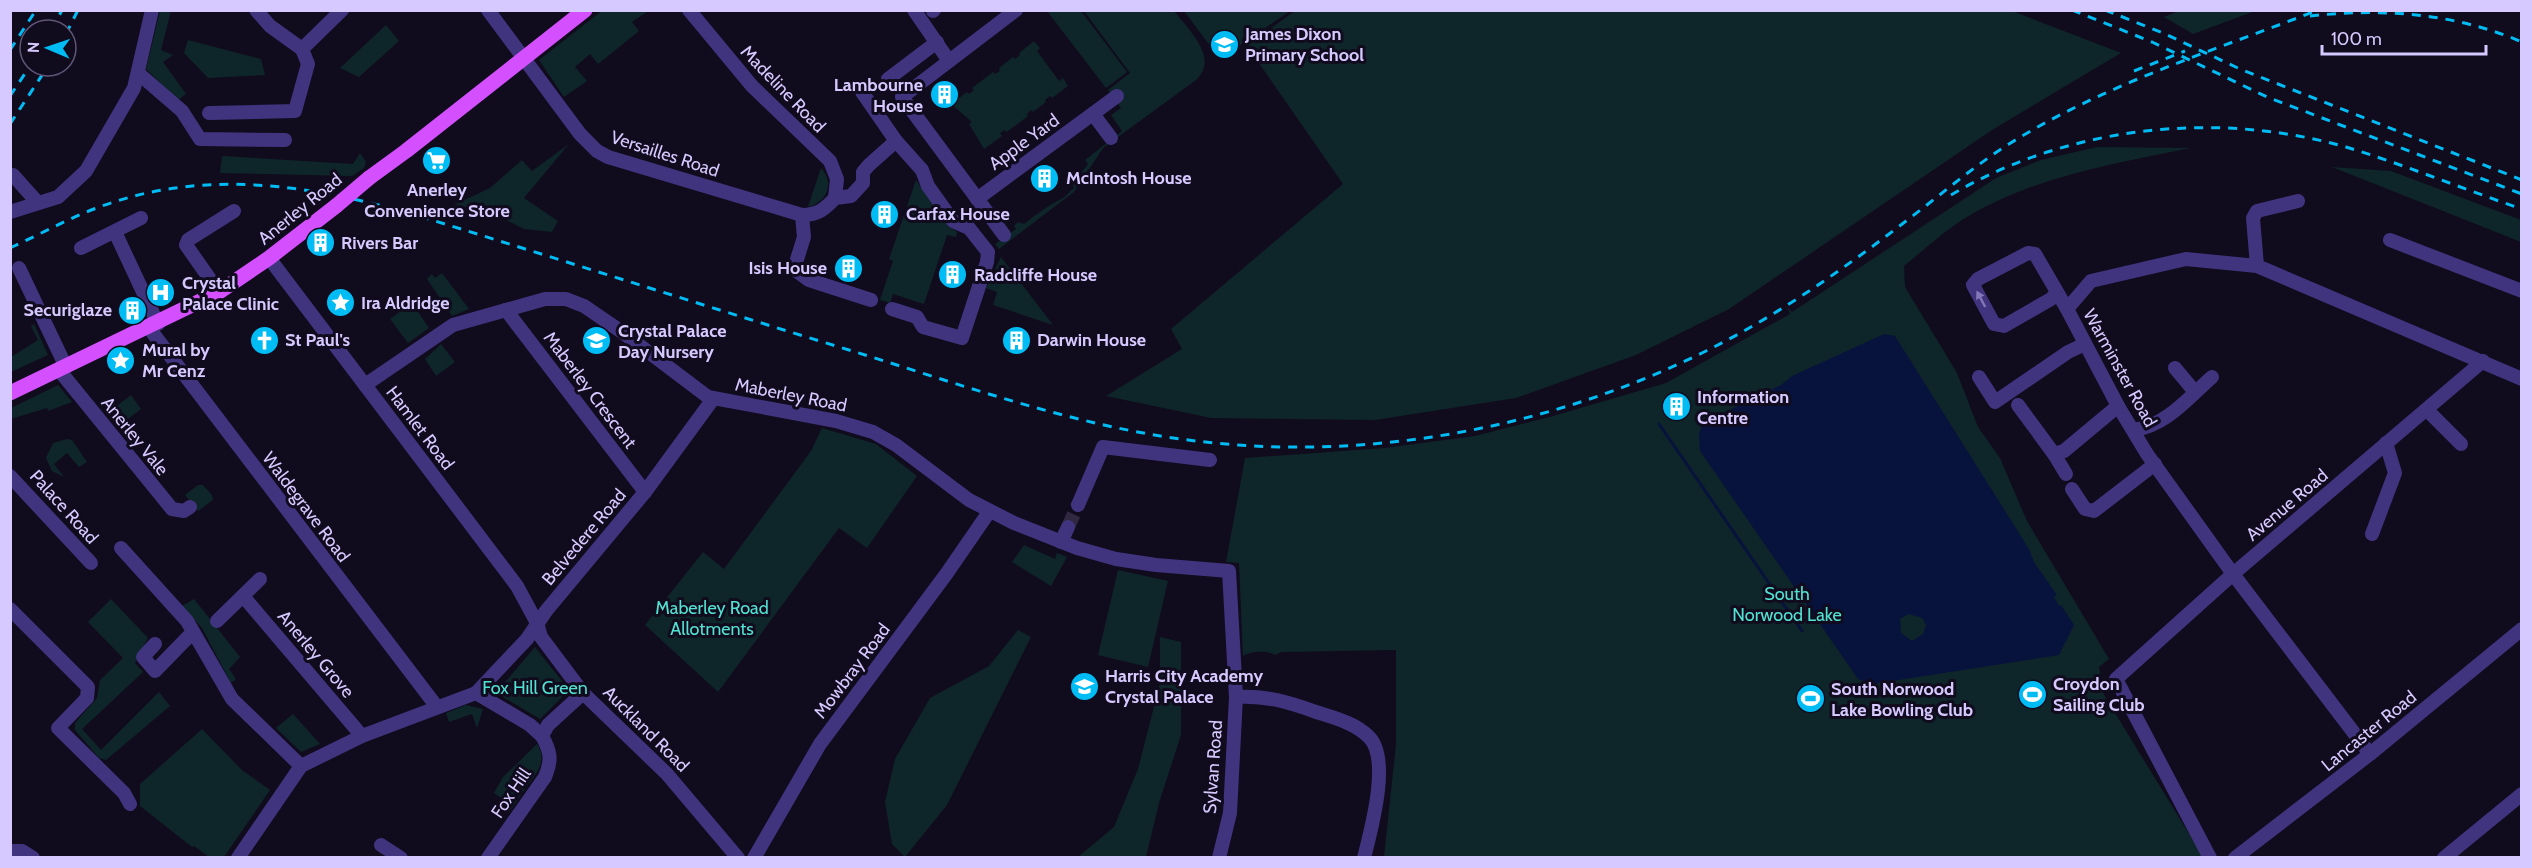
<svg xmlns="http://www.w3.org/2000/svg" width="2532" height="868" font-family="Cabin,sans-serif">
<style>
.green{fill:#0e2629}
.water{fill:#07133c;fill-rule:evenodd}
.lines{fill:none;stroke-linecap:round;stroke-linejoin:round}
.stream{stroke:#07133c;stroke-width:3}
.minor-tunnel{stroke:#2f2840;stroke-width:14;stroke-dasharray:14 7;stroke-linecap:butt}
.minor{stroke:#41347f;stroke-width:14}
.major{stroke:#d450ff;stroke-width:15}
.rail{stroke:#00bcf4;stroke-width:3;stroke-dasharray:9 8;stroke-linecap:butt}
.major-bridge{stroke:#d450ff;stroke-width:15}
.oneway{fill:#8477b9}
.labels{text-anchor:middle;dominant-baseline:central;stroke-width:6;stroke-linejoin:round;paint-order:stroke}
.poi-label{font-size:18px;font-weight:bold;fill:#d6c9ff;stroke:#110b1e;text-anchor:start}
.street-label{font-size:18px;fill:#d6c9ff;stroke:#110b1e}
.park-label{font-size:18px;fill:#51e2d1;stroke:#110b1e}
</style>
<rect width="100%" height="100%" fill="#110b1e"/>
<!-- green -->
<g class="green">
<path d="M 603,10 L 648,11 L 632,22 L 639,31 L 598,64 L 590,54 L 575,67 L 587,81 L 564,97 L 539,60 Z"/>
<path d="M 1296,10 L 2012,11 L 2121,53 L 1992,130 L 1729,309 L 1636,355 L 1516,398 L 1375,420 L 1211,418 L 1106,396 L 1182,349 L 1171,329 L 1343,184 L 1247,46 Z"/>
<path d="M 2181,10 L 2255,10 L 2255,11 L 2193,34 L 2164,17 Z"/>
<path d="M 160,11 L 171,11 L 161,50 L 173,55 L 163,62 L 186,94 L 178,100 L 146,69 Z"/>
<path d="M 1047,11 L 1081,11 L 1127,72 L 1106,88 Z"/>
<path d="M 1084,11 L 1174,11 C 1188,29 1220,58 1196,80 L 1103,148 L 1074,192 L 999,249 L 995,244 L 1016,229 L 1014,226 L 1018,222 L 1024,224 C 1036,214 1049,205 1063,198 C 1068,195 1069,191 1074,188 L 1072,183 L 1088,164 L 1085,160 L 1122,131 L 1111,115 L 1121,108 L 1108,90 L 1130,73 Z"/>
<path d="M 1184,11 L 1290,11 L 1220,59 Z"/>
<path d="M 386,25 L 399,41 L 359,77 L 340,68 Z"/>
<path d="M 188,40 L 261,59 L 265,75 L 208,78 L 184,53 Z"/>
<path d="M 1034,41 L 1040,48 L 1037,51 L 1059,81 L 1063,78 L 1068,86 L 1052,98 L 1050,96 L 1045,100 L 1046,102 L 1033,112 L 1031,110 L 1027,114 L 1028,116 L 1007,132 L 1005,130 L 1000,133 L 1002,136 L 984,149 L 969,124 L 972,122 L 951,104 L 967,92 L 969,94 L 974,90 L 972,88 L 993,72 L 995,74 L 1000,71 L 999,68 L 1013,57 L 1015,59 L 1020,55 L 1019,53 Z"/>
<path d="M 569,144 L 524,198 L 558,221 L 552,232 L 524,229 L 488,211 L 454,205 L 490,188 L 522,160 L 532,171 Z"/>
<path d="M 2097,147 L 2191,148 C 2112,164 2032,177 1962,220 C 1942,233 1923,251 1904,266 L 1905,287 L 1957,373 L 1978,427 L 2000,458 L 2027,521 L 2109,659 L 2099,667 L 2104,695 L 2202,855 L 2200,857 L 1384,857 L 1396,744 L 1396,650 L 1281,652 L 1275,655 C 1268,650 1250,651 1243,656 L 1239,563 L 1226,562 L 1245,458 L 1384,448 L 1475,436 L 1553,416 L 1666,383 L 1790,314 L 1787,307 L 1792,312 L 1996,178 L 2041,160 Z"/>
<path d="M 360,153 L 366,162 L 364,168 L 352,176 L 220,173 L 222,156 L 353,164 Z"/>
<path d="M 2332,167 L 2391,171 L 2521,220 L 2521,242 Z"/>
<path d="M 821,168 C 835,183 827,202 808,207 Z"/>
<path d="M 916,180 L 948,226 L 957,232 L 956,237 L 947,235 L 924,304 L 893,294 L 890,303 L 880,300 L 893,261 L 889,259 Z"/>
<path d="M 1001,257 L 1053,325 L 993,305 L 997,292 L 986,288 Z"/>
<path d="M 442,273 L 469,309 L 452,316 L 427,279 L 432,274 L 435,278 Z"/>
<path d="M 412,303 L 429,328 L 408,343 L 390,319 Z"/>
<path d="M 34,324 L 48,355 L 11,372 L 11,357 L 38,340 L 31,326 Z"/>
<path d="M 441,344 L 455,362 L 436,376 L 425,359 Z"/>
<path d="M 58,385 L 72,402 L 48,411 L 47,408 L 11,419 L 11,408 Z"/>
<path d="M 131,395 L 141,409 L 120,425 L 109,412 Z"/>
<path d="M 822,428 L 876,444 L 917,476 L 867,548 L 839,528 L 718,692 L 645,625 L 703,552 L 724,569 L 811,451 Z"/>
<path d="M 67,439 L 72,440 L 87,462 L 79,467 L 67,453 L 54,464 L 64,477 L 52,471 L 46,458 L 53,443 Z"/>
<path d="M 198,485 L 203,485 L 212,495 L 213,500 L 198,511 L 185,495 Z"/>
<path d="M 1024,545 L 1055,559 L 1057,553 L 1067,557 L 1051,586 L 1012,562 Z"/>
<path d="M 1118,570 L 1168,581 L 1148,667 L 1098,655 Z"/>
<path d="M 111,599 L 148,638 L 135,663 L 143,672 L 82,729 L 101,750 L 159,692 L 170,706 L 106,760 L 99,758 L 75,730 L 75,723 L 97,698 L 100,680 L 123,658 L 88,622 Z"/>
<path d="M 194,599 L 240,657 L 229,669 L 236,679 L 231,683 L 202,628 L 182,606 Z"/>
<path d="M 1018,630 L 1031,637 L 947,805 L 905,857 L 892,844 L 885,802 L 895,759 L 930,698 L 989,666 Z"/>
<path d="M 1160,637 L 1181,642 L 1181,735 L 1159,803 L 1146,857 L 1078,857 L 1114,827 L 1138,769 L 1160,683 Z"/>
<path d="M 535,647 L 569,690 L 540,719 L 496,693 Z"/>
<path d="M 466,705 L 483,709 L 477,728 L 472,714 L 449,722 L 446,713 Z"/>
<path d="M 293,714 L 320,744 L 301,752 L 276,728 Z"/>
<path d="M 202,729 L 242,770 L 270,790 L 224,857 L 209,857 L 194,846 L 192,847 L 140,806 L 140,784 Z"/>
<path d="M 537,744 C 548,760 537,773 527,786 L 522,783 L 526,787 L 509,813 L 503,809 L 507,802 L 494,793 L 503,777 Z"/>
</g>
<!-- water -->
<path class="water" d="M 1884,334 L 1895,336 L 2029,549 L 2034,562 L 2057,595 L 2054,597 L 2059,606 L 2061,605 L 2074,625 L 2059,655 L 1873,684 L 1858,679 L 1700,451 L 1699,434 L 1703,423 L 1781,385 L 1792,376 ZM 1909,614 L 1922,618 L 1926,625 L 1923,634 L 1912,641 L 1901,633 L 1900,619 Z"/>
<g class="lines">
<!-- stream -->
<path class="stream" d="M 1659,424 L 1802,631"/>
<!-- minor-tunnel -->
<path class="minor-tunnel" d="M 1068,527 L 1078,505"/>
<!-- minor -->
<g class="minor">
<path d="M 256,10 L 270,26 L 302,49 L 342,10"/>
<path d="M 488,10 L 580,134 L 597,151 L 608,157 L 802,215 C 818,215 825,209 835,198 L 851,196 L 863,183 L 863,172 L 869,165 L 896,141 L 922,170 L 928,186 L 953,221 L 969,228 L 988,252 L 987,262 L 962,338 L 923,327 L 917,317 L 892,309"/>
<path d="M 689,10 L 752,86 L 830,161 L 837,179 L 835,198"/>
<path d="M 914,10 L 949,61"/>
<path d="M 933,11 L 934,10"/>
<path d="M 138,73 L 182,111 L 200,139 L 285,140"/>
<path d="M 888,79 L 937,42"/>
<path d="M 862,92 L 896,141"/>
<path d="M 209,113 L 295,111 L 308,64 L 302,49"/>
<path d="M 1093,114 L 1111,138"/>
<path d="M 10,178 L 13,175 L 38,203"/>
<path d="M 977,199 L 1117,96"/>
<path d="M 10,212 L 58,197 L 86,171 L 134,88 L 152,10"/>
<path d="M 802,215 L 804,237 L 794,269 L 809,280 L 871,300"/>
<path d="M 115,232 L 158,324"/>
<path d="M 1004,235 L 902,97 L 1016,10"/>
<path d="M 2390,240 L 2522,291"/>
<path d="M 81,248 L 141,218"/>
<path d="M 269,258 L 517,586 L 537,623 L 541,637 L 583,693 L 667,774 L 738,858"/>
<path d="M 2257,266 L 2253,218 L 2257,211 L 2298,201"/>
<path d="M 19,268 L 66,367"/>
<path d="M 219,292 L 186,245 L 188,240 L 234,211"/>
<path d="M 2057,293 L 2051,299 L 2004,326 L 1994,324 L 1973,285 L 1978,279 L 2028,253 L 2035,254 L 2067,309"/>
<path d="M 506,310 L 645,492"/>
<path d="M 149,328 L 437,707"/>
<path d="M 2175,368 L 2195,392"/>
<path d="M 59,370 L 172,509 L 184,511 L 190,507"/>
<path d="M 1979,377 L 1995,402 L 2068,352 L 2085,344"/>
<path d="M 365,385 L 453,325 L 545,299 L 566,299 L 584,306 L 622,332 L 708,397 L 836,421 L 873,432 L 896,445 L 969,500 L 1014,523 L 1077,548 L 1116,559 L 1156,565 L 1229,571 L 1236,697 L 1230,813 L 1219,858"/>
<path d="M 2018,405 L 2054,454 L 2064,451 L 2118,406"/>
<path d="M 2427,410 L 2461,444"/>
<path d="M 2134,430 C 2167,425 2188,398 2212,377"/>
<path d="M 2054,454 L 2066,474"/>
<path d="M 10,476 L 91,563"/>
<path d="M 2072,489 L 2085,509 L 2094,511 L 2155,464"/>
<path d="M 1078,505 L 1103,447 L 1210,460"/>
<path d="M 2372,534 L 2395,473 L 2386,443"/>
<path d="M 1061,542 L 1068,527"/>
<path d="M 121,548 L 187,621 L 232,699 L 301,766"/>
<path d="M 243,596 L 362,736"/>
<path d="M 10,609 L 88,687 L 87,698 L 58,728 L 124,793 L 130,804"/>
<path d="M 217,621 L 260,579"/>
<path d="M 155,644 L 143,657 L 155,671 L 192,633"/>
<path d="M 476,693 L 530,725 L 542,736"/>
<path d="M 1236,697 C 1265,695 1289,702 1316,712 C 1335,718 1355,723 1369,737 C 1391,759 1371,830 1364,858"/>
<path d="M 2370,754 L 2233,574 L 2147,454 L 2118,406 L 2067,309 L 2091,281 L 2186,259 L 2257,266 L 2522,379"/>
<path d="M 381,845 L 401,858"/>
<path d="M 10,851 L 22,851 L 33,858"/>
<path d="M 238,858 L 301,766 L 362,736 L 476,693 L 527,639 L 546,611 L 645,492 L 713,399"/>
<path d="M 488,858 L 545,777 C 552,760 551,752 542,736 L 548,725 L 583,693"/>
<path d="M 754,858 L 820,744 L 947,573 L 989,512"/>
<path d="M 2210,858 L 2116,679 L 2233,574 L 2483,361"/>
<path d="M 2235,858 L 2370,754 L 2522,629"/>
<path d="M 2444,858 L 2522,794"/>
</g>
<!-- major -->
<g class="major">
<path d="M 369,178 L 406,151 L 585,10"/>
<path d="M 10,393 L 219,292 L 269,258 L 336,206"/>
</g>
<!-- rail -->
<g class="rail">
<path d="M 2072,10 L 2152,42 L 2267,97 L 2522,194"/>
<path d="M 2105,10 L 2163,33 L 2240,69 L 2522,180"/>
<path d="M 2310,16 C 2383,8 2454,13 2522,42"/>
<path d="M 52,30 L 62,10"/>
<path d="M 66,34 L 78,10"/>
<path d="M 10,50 L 36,10"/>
<path d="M 2134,71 L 2185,51"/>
<path d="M 10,96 L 30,66"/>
<path d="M 10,124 L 48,66"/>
<path d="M 1951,195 C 2068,126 2216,110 2346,147 C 2405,165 2463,189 2522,209"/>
<path d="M 10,248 C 45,232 78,213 114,202 C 215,169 319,187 419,216 C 562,260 705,306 849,350 C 963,385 1077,427 1196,441 C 1368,462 1550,428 1704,352 C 1779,315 1845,268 1910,218 C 1943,193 1974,166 2009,144 C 2105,84 2213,51 2318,10"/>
</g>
<!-- major-bridge -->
<path class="major-bridge" d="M 336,206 L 369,178"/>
</g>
<!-- one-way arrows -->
<defs><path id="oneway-solid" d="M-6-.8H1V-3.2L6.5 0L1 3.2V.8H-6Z" transform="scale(1.5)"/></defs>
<use class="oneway" href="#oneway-solid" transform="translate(1981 299) rotate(-118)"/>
<!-- icons -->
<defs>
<symbol id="school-disc" viewBox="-11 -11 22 22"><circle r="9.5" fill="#00bcf4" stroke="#110b1e"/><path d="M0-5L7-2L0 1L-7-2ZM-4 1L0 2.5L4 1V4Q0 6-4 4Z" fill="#fff"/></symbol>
<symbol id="building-disc" viewBox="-11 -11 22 22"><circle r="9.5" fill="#00bcf4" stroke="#110b1e"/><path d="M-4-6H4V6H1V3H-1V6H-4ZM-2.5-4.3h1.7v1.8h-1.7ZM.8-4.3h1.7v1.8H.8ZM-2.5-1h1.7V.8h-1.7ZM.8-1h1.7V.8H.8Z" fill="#fff"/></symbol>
<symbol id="supermarket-disc" viewBox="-11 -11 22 22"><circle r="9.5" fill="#00bcf4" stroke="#110b1e"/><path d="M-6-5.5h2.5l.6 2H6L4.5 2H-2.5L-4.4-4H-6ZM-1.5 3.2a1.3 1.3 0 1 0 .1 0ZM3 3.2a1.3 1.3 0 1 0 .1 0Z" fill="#fff"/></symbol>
<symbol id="hospital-disc" viewBox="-11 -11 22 22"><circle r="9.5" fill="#00bcf4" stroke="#110b1e"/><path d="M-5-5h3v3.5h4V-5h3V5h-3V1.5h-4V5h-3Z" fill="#fff"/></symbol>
<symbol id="sight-disc" viewBox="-11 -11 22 22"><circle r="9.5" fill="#00bcf4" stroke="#110b1e"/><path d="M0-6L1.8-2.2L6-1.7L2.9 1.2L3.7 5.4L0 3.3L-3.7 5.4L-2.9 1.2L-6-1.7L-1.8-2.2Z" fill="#fff"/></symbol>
<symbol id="church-disc" viewBox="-11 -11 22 22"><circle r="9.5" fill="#00bcf4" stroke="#110b1e"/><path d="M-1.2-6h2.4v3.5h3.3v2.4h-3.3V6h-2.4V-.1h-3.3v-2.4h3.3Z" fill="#fff"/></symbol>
<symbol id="stadium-disc" viewBox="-11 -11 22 22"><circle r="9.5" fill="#00bcf4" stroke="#110b1e"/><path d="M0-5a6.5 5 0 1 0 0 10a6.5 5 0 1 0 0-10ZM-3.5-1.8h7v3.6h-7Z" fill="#fff"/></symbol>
</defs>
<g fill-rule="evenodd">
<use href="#school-disc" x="1208" y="28" width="33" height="33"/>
<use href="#building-disc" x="928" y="78" width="33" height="33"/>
<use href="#supermarket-disc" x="420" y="144" width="33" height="33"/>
<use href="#building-disc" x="1028" y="162" width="33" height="33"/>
<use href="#building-disc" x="868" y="198" width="33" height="33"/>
<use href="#building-disc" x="304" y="226" width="33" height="33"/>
<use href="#building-disc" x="832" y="252" width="33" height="33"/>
<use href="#building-disc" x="936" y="258" width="33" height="33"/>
<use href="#hospital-disc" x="144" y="276" width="33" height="33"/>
<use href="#sight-disc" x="324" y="286" width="33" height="33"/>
<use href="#building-disc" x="116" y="294" width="33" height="33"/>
<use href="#church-disc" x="248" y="324" width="33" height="33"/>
<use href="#building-disc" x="1000" y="324" width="33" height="33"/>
<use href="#school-disc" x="580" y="324" width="33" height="33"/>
<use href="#sight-disc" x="104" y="344" width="33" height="33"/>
<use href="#building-disc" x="1660" y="390" width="33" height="33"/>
<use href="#school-disc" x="1068" y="670" width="33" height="33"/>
<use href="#stadium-disc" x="2016" y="678" width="33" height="33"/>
<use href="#stadium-disc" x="1794" y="682" width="33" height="33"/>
</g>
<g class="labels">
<!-- poi labels -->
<g class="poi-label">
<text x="1245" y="34">James Dixon<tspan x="1245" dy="21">Primary School</tspan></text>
<text x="923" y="85" text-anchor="end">Lambourne<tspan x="923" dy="21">House</tspan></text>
<text x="1066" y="178">McIntosh House</text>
<text x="437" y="190" text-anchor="middle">Anerley<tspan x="437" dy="21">Convenience Store</tspan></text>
<text x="906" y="214">Carfax House</text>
<text x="341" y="243">Rivers Bar</text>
<text x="827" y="268" text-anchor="end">Isis House</text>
<text x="974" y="275">Radcliffe House</text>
<text x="182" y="283">Crystal<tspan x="182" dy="21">Palace Clinic</tspan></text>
<text x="361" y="303">Ira Aldridge</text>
<text x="112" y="310" text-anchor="end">Securiglaze</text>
<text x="618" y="331">Crystal Palace<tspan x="618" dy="21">Day Nursery</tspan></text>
<text x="285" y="340">St Paul's</text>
<text x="1037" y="340">Darwin House</text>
<text x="142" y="350">Mural by<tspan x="142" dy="21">Mr Cenz</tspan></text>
<text x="1697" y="397">Information<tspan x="1697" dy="21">Centre</tspan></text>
<text x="1105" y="676">Harris City Academy<tspan x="1105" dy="21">Crystal Palace</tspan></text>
<text x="2053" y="684">Croydon<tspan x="2053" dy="21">Sailing Club</tspan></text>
<text x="1831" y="689">South Norwood<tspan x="1831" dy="21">Lake Bowling Club</tspan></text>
</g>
<!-- street labels -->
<g class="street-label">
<text transform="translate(783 89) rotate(46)">Madeline Road</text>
<text transform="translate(1024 142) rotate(-36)">Apple Yard</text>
<text transform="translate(665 154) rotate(18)">Versailles Road</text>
<text transform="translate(300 209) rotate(-39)">Anerley Road</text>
<text transform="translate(2120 368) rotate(61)">Warminster Road</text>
<text transform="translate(590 390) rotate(53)">Maberley Crescent</text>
<text transform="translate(791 395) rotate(11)">Maberley Road</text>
<text transform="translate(420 428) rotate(53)">Hamlet Road</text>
<text transform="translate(135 436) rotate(51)">Anerley Vale</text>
<text transform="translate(2287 505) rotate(-40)">Avenue Road</text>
<text transform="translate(64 507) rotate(48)">Palace Road</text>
<text transform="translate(306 507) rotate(53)">Waldegrave Road</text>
<text transform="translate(584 537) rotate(-50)">Belvedere Road</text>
<text transform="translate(316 654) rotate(50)">Anerley Grove</text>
<text transform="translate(852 671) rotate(-53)">Mowbray Road</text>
<text transform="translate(646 729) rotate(45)">Auckland Road</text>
<text transform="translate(2369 731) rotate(-39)">Lancaster Road</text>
<text transform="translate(1213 767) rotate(-86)">Sylvan Road</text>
<text transform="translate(511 793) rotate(-56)">Fox Hill</text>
</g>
<!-- park labels -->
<g class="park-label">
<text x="1787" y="594">South<tspan x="1787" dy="21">Norwood Lake</tspan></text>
<text x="712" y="608">Maberley Road<tspan x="712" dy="21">Allotments</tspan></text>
<text x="535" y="688">Fox Hill Green</text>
</g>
</g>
<!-- border -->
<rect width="2532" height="868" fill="none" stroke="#d6c9ff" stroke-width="24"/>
<!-- north arrow -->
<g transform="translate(48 48) rotate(272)"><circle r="28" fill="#110b1e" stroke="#605778" stroke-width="1.5"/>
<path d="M0-4.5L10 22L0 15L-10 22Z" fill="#00bcf4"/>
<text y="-9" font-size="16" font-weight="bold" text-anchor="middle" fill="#d6c9ff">N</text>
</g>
<!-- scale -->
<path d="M2322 45v9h164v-9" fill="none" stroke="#d6c9ff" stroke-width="3"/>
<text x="2331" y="45" font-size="18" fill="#d6c9ff" stroke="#110b1e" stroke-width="4.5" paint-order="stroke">100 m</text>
</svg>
